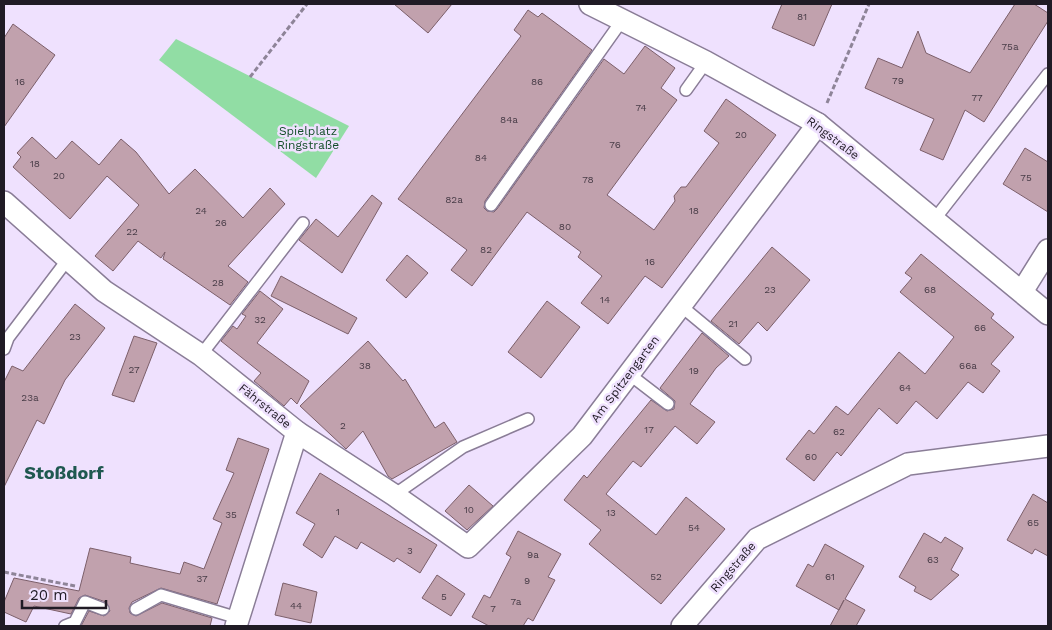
<svg xmlns="http://www.w3.org/2000/svg" width="1052" height="630" font-family="'Work Sans',sans-serif">
<style>
.green{fill:#91dda4}
.building{fill:#c1a1ad;stroke:#7c5f6a}
.lines{fill:none;stroke-linecap:round;stroke-linejoin:round}
.service-casing{stroke:#8a7d97;stroke-width:14}
.minor-casing{stroke:#8a7d97;stroke-width:24}
.path{stroke:#8e8498;stroke-width:3;stroke-dasharray:5 2.5;stroke-linecap:butt}
.service{stroke:#fff;stroke-width:11}
.minor{stroke:#fff;stroke-width:21}
.labels{text-anchor:middle;dominant-baseline:central;stroke-width:5;stroke-linejoin:round;paint-order:stroke}
.number-label{font-size:10px;fill:#483c47}
.park-label{font-size:12px;fill:#144e29;stroke:#efe1fe}
.street-label{font-size:12px;fill:#201b25;stroke:#efe1fe}
.district-label{font-size:18px;font-weight:bold;fill:#1f5850;stroke:#efe1fe}
</style>
<rect width="100%" height="100%" fill="#efe1fe"/>
<!-- green -->
<path class="green" d="M 176,39 L 349,126 L 316,178 L 159,60 Z"/>
<!-- building -->
<g class="building">
<path d="M 394,4 L 452,4 L 428,33 Z"/>
<path d="M 782,4 L 832,4 L 814,46 L 772,28 Z"/>
<path d="M 1015,4 L 1034,4 L 1048,13 L 1048,21 L 984,122 L 965,110 L 943,160 L 920,150 L 934,119 L 865,88 L 878,58 L 902,68 L 918,31 L 926,53 L 970,73 Z"/>
<path d="M 528,10 L 538,17 L 542,13 L 592,50 L 485,201 L 484,208 L 487,211 L 494,212 L 497,209 L 604,59 L 624,74 L 645,46 L 675,68 L 661,88 L 677,100 L 607,195 L 654,230 L 675,201 L 674,196 L 681,187 L 686,187 L 719,143 L 704,131 L 726,99 L 776,135 L 662,288 L 645,276 L 608,324 L 581,303 L 602,276 L 578,257 L 581,252 L 527,212 L 472,286 L 451,270 L 467,250 L 398,199 L 521,36 L 514,30 Z"/>
<path d="M 13,24 L 55,55 L 4,127 L 4,38 Z"/>
<path d="M 32,137 L 56,159 L 72,141 L 99,165 L 121,139 L 136,152 L 169,194 L 195,169 L 243,218 L 270,188 L 285,204 L 228,266 L 248,282 L 230,305 L 163,259 L 165,252 L 161,258 L 138,241 L 113,271 L 95,256 L 139,205 L 107,176 L 70,219 L 13,167 L 21,157 L 17,153 Z"/>
<path d="M 1025,148 L 1048,162 L 1048,212 L 1003,184 Z"/>
<path d="M 372,195 L 382,203 L 342,273 L 299,240 L 316,219 L 338,237 Z"/>
<path d="M 772,247 L 810,280 L 767,331 L 758,322 L 739,344 L 711,321 Z"/>
<path d="M 921,254 L 994,314 L 991,318 L 1014,337 L 991,364 L 1000,371 L 983,393 L 968,382 L 937,419 L 916,401 L 897,424 L 879,408 L 841,456 L 837,452 L 814,481 L 786,459 L 809,430 L 814,434 L 836,406 L 848,415 L 899,352 L 925,374 L 954,337 L 900,292 L 912,278 L 905,273 Z"/>
<path d="M 407,255 L 428,273 L 406,298 L 386,280 Z"/>
<path d="M 281,276 L 357,318 L 348,334 L 271,296 Z"/>
<path d="M 260,291 L 283,309 L 257,343 L 309,381 L 297,404 L 291,398 L 284,406 L 254,381 L 261,373 L 221,341 L 233,326 L 237,329 L 246,316 L 242,314 Z"/>
<path d="M 547,301 L 580,327 L 541,378 L 508,352 Z"/>
<path d="M 75,304 L 105,328 L 65,380 L 44,424 L 37,420 L 4,487 L 4,382 L 12,366 L 23,371 Z"/>
<path d="M 702,333 L 729,356 L 716,368 L 690,404 L 715,422 L 697,444 L 675,426 L 641,467 L 633,461 L 606,494 L 656,535 L 686,497 L 725,529 L 661,604 L 589,544 L 601,530 L 564,500 L 584,475 L 587,478 L 651,400 L 667,411 L 674,409 L 675,401 L 660,388 Z"/>
<path d="M 134,336 L 157,343 L 134,402 L 112,395 Z"/>
<path d="M 368,341 L 403,381 L 405,379 L 435,428 L 444,422 L 457,442 L 392,479 L 388,476 L 363,431 L 346,449 L 300,406 Z"/>
<path d="M 238,438 L 269,449 L 217,604 L 161,588 L 132,602 L 129,608 L 130,613 L 136,616 L 162,603 L 212,618 L 210,626 L 81,626 L 89,611 L 104,616 L 110,611 L 106,602 L 85,595 L 79,598 L 71,614 L 34,606 L 26,622 L 4,612 L 4,602 L 14,578 L 79,591 L 90,548 L 131,557 L 130,563 L 180,574 L 184,562 L 204,569 L 222,523 L 213,519 L 234,473 L 226,470 Z"/>
<path d="M 320,473 L 437,545 L 420,573 L 397,558 L 394,562 L 361,542 L 357,549 L 335,536 L 322,558 L 303,545 L 315,524 L 296,513 Z"/>
<path d="M 469,485 L 493,506 L 467,530 L 445,511 Z"/>
<path d="M 1033,494 L 1048,503 L 1048,556 L 1035,549 L 1032,554 L 1007,540 Z"/>
<path d="M 518,531 L 561,554 L 548,577 L 555,580 L 533,621 L 528,618 L 523,626 L 489,626 L 472,617 L 484,595 L 490,598 L 511,557 L 506,554 Z"/>
<path d="M 924,533 L 941,543 L 945,537 L 963,548 L 951,570 L 959,575 L 931,600 L 914,591 L 916,587 L 899,577 Z"/>
<path d="M 825,544 L 864,566 L 845,599 L 865,610 L 856,626 L 830,626 L 844,600 L 839,610 L 796,586 L 808,564 L 813,567 Z"/>
<path d="M 437,575 L 465,594 L 451,616 L 422,598 Z"/>
<path d="M 283,583 L 317,592 L 311,623 L 275,615 Z"/>
</g>
<g class="lines">
<defs>
<g id="service">
<path d="M 686,90 L 706,62"/>
<path d="M 491,205 L 623,19"/>
<path d="M 934,220 L 1048,74"/>
<path d="M 681,306 L 745,359"/>
<path d="M 4,349 L 8,338 L 68,259"/>
<path d="M 201,355 L 303,223"/>
<path d="M 629,374 L 668,404"/>
<path d="M 394,495 L 463,447 L 528,419"/>
<path d="M 136,609 L 161,595 L 238,618"/>
<path d="M 65,626 L 75,622 L 85,602 L 103,609"/>
</g>
<g id="minor">
<path d="M 590,4 L 706,62 L 818,124 L 1048,314"/>
<path d="M 4,202 L 104,291 L 201,355 L 297,432 L 236,626"/>
<path d="M 1023,290 L 1048,250"/>
<path d="M 297,432 L 394,495 L 468,547 L 582,436 L 818,124"/>
<path d="M 682,626 L 757,539 L 908,464 L 1048,446"/>
</g>
</defs>
<!-- service casing -->
<use href="#service" class="service-casing"/>
<!-- minor casing -->
<use href="#minor" class="minor-casing"/>
<!-- path -->
<g class="path">
<path d="M 250,77 L 307,4"/>
<path d="M 827,103 L 869,4"/>
<path d="M 4,572 L 75,586"/>
</g>
<!-- service -->
<use href="#service" class="service"/>
<!-- minor -->
<use href="#minor" class="minor"/>
</g>
<g class="labels">
<!-- number labels -->
<g class="number-label">
<text x="802" y="16">81</text>
<text x="1010" y="46">75a</text>
<text x="898" y="80">79</text>
<text x="20" y="81">16</text>
<text x="537" y="81">86</text>
<text x="977" y="97">77</text>
<text x="641" y="107">74</text>
<text x="509" y="119">84a</text>
<text x="741" y="134">20</text>
<text x="615" y="144">76</text>
<text x="481" y="157">84</text>
<text x="35" y="163">18</text>
<text x="59" y="175">20</text>
<text x="1026" y="177">75</text>
<text x="588" y="179">78</text>
<text x="454" y="199">82a</text>
<text x="201" y="210">24</text>
<text x="694" y="210">18</text>
<text x="221" y="222">26</text>
<text x="565" y="226">80</text>
<text x="132" y="231">22</text>
<text x="486" y="249">82</text>
<text x="650" y="261">16</text>
<text x="218" y="282">28</text>
<text x="770" y="289">23</text>
<text x="930" y="289">68</text>
<text x="605" y="299">14</text>
<text x="260" y="319">32</text>
<text x="733" y="323">21</text>
<text x="980" y="327">66</text>
<text x="75" y="336">23</text>
<text x="365" y="365">38</text>
<text x="968" y="365">66a</text>
<text x="134" y="369">27</text>
<text x="694" y="370">19</text>
<text x="905" y="387">64</text>
<text x="30" y="397">23a</text>
<text x="343" y="425">2</text>
<text x="649" y="429">17</text>
<text x="839" y="431">62</text>
<text x="811" y="456">60</text>
<text x="469" y="509">10</text>
<text x="338" y="511">1</text>
<text x="611" y="512">13</text>
<text x="231" y="514">35</text>
<text x="1033" y="522">65</text>
<text x="694" y="527">54</text>
<text x="410" y="550">3</text>
<text x="533" y="554">9a</text>
<text x="933" y="559">63</text>
<text x="656" y="576">52</text>
<text x="830" y="576">61</text>
<text x="202" y="578">37</text>
<text x="527" y="580">9</text>
<text x="444" y="596">5</text>
<text x="516" y="601">7a</text>
<text x="296" y="605">44</text>
<text x="493" y="608">7</text>
</g>
<!-- park labels -->
<g class="park-label">
<text x="308" y="131">Spielplatz<tspan x="308" dy="14">Ringstraße</tspan></text>
</g>
<!-- street labels -->
<g class="street-label">
<text transform="translate(833 138) rotate(37)">Ringstraße</text>
<text transform="translate(625 379) rotate(-53)">Am Spitzengarten</text>
<text transform="translate(265 406) rotate(39)">Fährstraße</text>
<text transform="translate(733 567) rotate(-49)">Ringstraße</text>
</g>
<!-- district labels -->
<g class="district-label">
<text x="64" y="472">Stoßdorf</text>
</g>
</g>
<!-- border -->
<rect width="1052" height="630" fill="none" stroke="#201b25" stroke-width="10"/>
<!-- scale -->
<path d="M22 600v8h84v-8" fill="none" stroke="#201b25" stroke-width="2.5"/>
<text x="30" y="600" font-size="15" fill="#201b25" stroke="#efe1fe" stroke-width="4" paint-order="stroke">20 m</text>
</svg>
